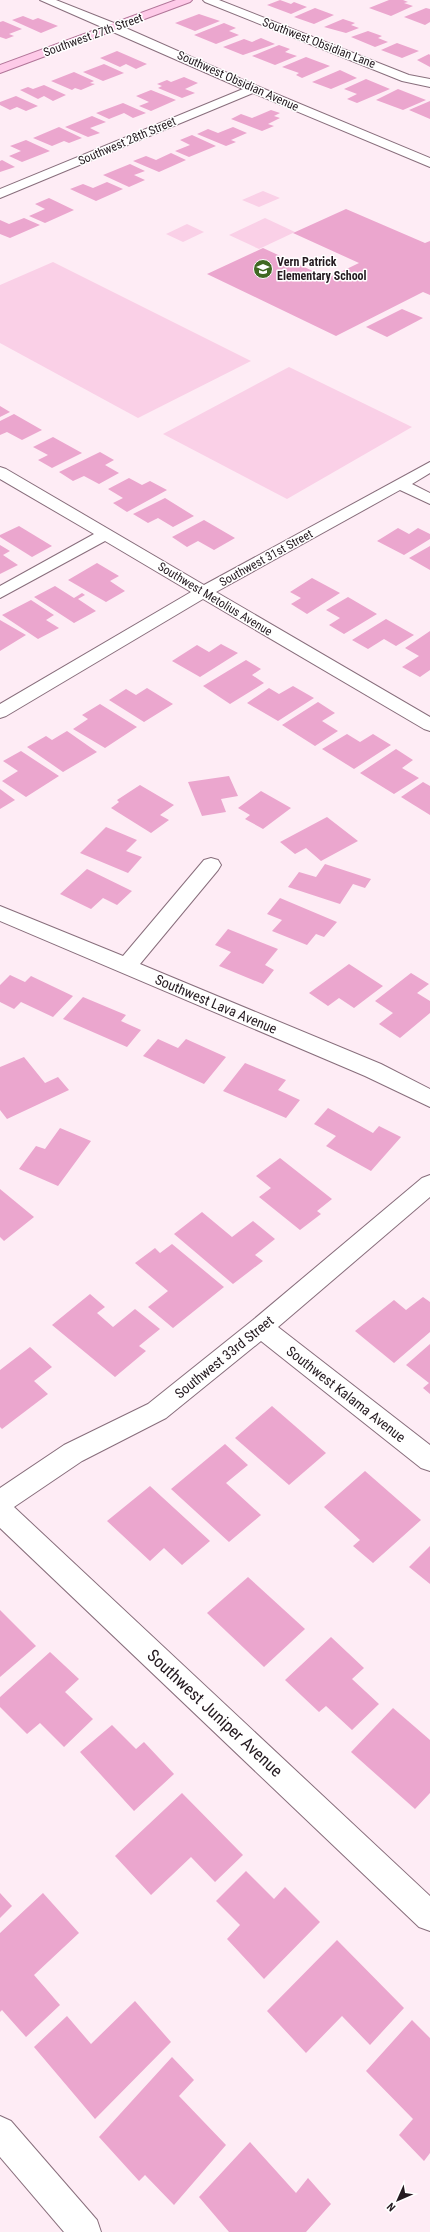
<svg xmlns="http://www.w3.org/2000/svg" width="430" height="2232" font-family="'Roboto Condensed',sans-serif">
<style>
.green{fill:#fad0e7}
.building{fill:#eba6ce}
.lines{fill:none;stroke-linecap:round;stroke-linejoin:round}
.minor-casing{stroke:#886e7c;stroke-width:2}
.major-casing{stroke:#b17598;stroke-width:2}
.minor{fill:#fff;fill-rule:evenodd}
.major{fill:#fecae8;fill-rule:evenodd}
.labels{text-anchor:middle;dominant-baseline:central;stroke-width:3;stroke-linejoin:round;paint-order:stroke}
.far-street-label{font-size:12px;fill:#241a20;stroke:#fff}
.far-poi-label{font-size:12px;font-weight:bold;fill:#241a20;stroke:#fff;text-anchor:start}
.street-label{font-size:14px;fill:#241a20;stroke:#fff}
.near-street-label{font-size:17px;fill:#241a20;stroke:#fff}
</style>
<rect width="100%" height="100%" fill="#feecf5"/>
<!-- green -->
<g class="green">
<path d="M 263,191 L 280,198 L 259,207 L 242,200 Z"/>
<path d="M 265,218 L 295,232 L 259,249 L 229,235 Z"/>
<path d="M 187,224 L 204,232 L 183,242 L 166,234 Z"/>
<path d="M 53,262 L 251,361 L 138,418 L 0,343 L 0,285 Z"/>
<path d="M 289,367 L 412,427 L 287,499 L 163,434 Z"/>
</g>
<!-- building -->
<g class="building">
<path d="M 280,0 L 291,4 L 294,2 L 307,7 L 291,14 L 267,5 Z"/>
<path d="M 389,0 L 403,0 L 408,2 L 404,3 L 413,6 L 391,16 L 369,8 Z"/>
<path d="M 315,8 L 334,15 L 314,24 L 294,17 Z"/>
<path d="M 426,8 L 430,9 L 430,22 L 425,25 L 404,17 Z"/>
<path d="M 199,14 L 220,21 L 195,31 L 175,23 Z"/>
<path d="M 23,16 L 33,20 L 38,18 L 58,26 L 41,33 L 12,20 Z"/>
<path d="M 343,19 L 355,23 L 351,25 L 359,28 L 346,33 L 324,27 Z"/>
<path d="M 3,21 L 22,29 L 9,34 L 14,36 L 6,39 L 0,37 L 0,22 Z"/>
<path d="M 224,23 L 236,28 L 229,31 L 239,35 L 216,44 L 194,35 Z"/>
<path d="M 368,31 L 382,36 L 378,38 L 388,42 L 375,47 L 351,37 Z"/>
<path d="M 261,38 L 275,44 L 243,55 L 223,47 L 244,39 L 252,42 Z"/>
<path d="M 397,43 L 419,51 L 402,58 L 381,50 Z"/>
<path d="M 279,45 L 290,49 L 285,52 L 297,56 L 275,65 L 252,56 Z"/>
<path d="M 117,51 L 147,64 L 136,69 L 126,64 L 120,67 L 100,58 Z"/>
<path d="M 430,55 L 430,67 L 417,60 L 429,54 Z"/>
<path d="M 306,57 L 330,66 L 302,78 L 296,75 L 299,73 L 282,67 Z"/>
<path d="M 104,64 L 124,73 L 103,81 L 83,72 Z"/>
<path d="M 340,70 L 357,78 L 331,89 L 312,82 Z"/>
<path d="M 74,72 L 94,81 L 90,83 L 95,84 L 81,90 L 75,88 L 72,90 L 51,81 Z"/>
<path d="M 184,77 L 198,83 L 185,89 L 195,93 L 182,98 L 158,88 L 162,86 L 157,84 L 167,80 L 171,82 Z"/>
<path d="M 366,79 L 390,89 L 357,103 L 347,99 L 357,94 L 344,89 Z"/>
<path d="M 44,85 L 66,95 L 53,101 L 44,96 L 38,99 L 20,90 L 28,87 L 33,89 Z"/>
<path d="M 398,89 L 426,100 L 403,110 L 376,100 Z"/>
<path d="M 151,90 L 176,100 L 151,111 L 139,106 L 149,102 L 136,96 Z"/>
<path d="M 16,96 L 38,106 L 26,111 L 17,107 L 10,110 L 0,105 L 0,102 Z"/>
<path d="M 430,101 L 430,119 L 409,110 Z"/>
<path d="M 123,103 L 146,113 L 133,118 L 124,113 L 109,119 L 96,113 Z"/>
<path d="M 271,110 L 280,113 L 274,116 L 280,118 L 268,124 L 274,126 L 262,131 L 231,119 L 241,114 L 252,118 Z"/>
<path d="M 92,116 L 106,122 L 90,128 L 100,133 L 88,137 L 65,127 Z"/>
<path d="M 59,127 L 82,138 L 69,143 L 64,141 L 52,146 L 33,138 Z"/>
<path d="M 233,127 L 247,133 L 231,140 L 236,142 L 226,146 L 197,134 L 208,129 L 218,133 Z"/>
<path d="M 192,135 L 216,146 L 189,157 L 175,151 L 190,145 L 180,140 Z"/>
<path d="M 26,140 L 50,151 L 22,162 L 9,156 L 21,151 L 10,146 Z"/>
<path d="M 171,153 L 186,160 L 159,172 L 133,161 L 146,156 L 156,160 Z"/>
<path d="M 2,160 L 15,167 L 0,172 L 0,161 Z"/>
<path d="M 130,164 L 145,171 L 134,175 L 145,180 L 129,187 L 103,175 Z"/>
<path d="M 107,182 L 123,189 L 96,201 L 70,189 L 83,184 L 93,188 Z"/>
<path d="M 49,198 L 74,210 L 45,223 L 29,216 L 45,209 L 35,204 Z"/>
<path d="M 346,209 L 425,243 L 430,241 L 430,295 L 423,292 L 336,336 L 207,274 L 263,248 L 328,278 L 359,263 L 293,233 Z"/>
<path d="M 24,218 L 40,225 L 10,238 L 0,234 L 0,220 L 9,224 Z"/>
<path d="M 402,309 L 423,318 L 387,337 L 366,327 Z"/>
<path d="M 0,406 L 10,412 L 0,417 Z"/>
<path d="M 14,414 L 42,430 L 22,440 L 7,432 L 0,435 L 0,421 Z"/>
<path d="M 53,437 L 82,453 L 52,468 L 38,460 L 48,455 L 33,447 Z"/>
<path d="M 100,452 L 114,460 L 105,465 L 119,473 L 99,484 L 84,476 L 73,481 L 59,472 Z"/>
<path d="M 129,478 L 142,485 L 150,481 L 167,490 L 127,512 L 113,503 L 123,498 L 108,489 Z"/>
<path d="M 165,498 L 194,516 L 173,527 L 158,518 L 148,523 L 133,514 Z"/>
<path d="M 204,520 L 235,538 L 214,550 L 198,541 L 187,547 L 172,537 Z"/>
<path d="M 19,526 L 52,546 L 32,557 L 0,537 L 0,535 Z"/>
<path d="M 398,528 L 409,534 L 418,528 L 430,534 L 430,539 L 404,555 L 377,541 Z"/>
<path d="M 0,545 L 10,551 L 3,555 L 18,565 L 0,574 Z"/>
<path d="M 430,546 L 430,570 L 409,558 Z"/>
<path d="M 97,563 L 119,576 L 110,581 L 125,591 L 106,602 L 68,580 Z"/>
<path d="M 312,578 L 340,593 L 307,614 L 291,604 L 301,598 L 290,592 Z"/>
<path d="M 55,586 L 74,598 L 82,593 L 85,595 L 78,599 L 96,611 L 74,623 L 34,597 Z"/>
<path d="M 348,597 L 377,614 L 344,634 L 329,625 L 340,618 L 326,610 Z"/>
<path d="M 31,600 L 54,615 L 46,620 L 59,628 L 38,639 L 2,615 Z"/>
<path d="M 386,619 L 414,635 L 396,646 L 384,639 L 368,649 L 352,640 Z"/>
<path d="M 0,620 L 26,635 L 0,651 Z"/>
<path d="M 430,631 L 430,670 L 420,677 L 402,667 L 419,656 L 405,648 Z"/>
<path d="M 221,644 L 238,653 L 200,677 L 172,661 L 197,645 L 209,652 Z"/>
<path d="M 246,660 L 261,669 L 252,675 L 264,683 L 230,704 L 203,686 Z"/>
<path d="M 293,686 L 314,698 L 278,721 L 247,703 L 269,688 L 279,694 Z"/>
<path d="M 147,688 L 173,704 L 144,722 L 109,700 L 126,689 L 136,695 Z"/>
<path d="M 318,702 L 335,713 L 322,721 L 338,731 L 315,746 L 282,725 Z"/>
<path d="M 100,704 L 137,727 L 105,748 L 73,729 L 88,719 L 82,715 Z"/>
<path d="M 67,731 L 97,752 L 63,772 L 27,747 L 46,736 L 52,740 Z"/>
<path d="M 347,734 L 360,742 L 373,734 L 391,745 L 354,769 L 322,749 Z"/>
<path d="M 396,749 L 413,760 L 402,768 L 419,778 L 394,794 L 360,773 Z"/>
<path d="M 21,751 L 59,776 L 26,797 L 2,781 L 18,771 L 3,761 Z"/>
<path d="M 229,776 L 238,796 L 221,799 L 226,812 L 202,816 L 188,782 Z"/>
<path d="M 423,782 L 430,786 L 430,815 L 401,797 Z"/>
<path d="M 140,785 L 174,805 L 160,815 L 169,820 L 151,833 L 111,808 L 119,802 L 117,800 Z"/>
<path d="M 0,789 L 15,800 L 0,809 Z"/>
<path d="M 261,791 L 291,808 L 263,829 L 245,819 L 250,815 L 238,808 Z"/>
<path d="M 327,817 L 358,841 L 321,861 L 306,848 L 295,854 L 280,842 Z"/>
<path d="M 106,827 L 137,840 L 126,851 L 142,857 L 128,873 L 80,853 Z"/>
<path d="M 325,864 L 371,879 L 365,888 L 353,884 L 340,904 L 288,887 L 299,872 L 316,877 Z"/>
<path d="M 87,869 L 132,891 L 117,905 L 103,898 L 91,909 L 60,894 Z"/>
<path d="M 280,898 L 337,922 L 324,937 L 316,934 L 307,945 L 272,931 L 282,920 L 267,914 Z"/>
<path d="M 228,929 L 278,949 L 265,965 L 274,970 L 263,984 L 219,966 L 231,952 L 215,945 Z"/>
<path d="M 349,964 L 383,986 L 354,1008 L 339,998 L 328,1006 L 309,993 Z"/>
<path d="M 411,973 L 429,984 L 417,993 L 430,1001 L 430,1013 L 400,1038 L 379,1024 L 393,1013 L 375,1001 Z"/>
<path d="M 10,975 L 25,982 L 31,976 L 73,996 L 53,1017 L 21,1002 L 14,1009 L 0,1002 L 0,985 Z"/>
<path d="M 83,997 L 126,1015 L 121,1021 L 141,1030 L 127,1047 L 63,1019 Z"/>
<path d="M 158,1039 L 178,1048 L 186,1039 L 226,1057 L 204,1084 L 143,1056 Z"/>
<path d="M 24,1057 L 45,1083 L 58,1077 L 69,1090 L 7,1119 L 0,1110 L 0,1067 Z"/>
<path d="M 245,1063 L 286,1080 L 278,1090 L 300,1100 L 286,1118 L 223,1091 Z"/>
<path d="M 328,1108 L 373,1133 L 379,1126 L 401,1137 L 371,1171 L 326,1146 L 336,1136 L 314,1124 Z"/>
<path d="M 60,1128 L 91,1141 L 58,1186 L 19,1169 L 36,1146 L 45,1149 Z"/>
<path d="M 280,1158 L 332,1199 L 317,1211 L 321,1214 L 300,1230 L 259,1197 L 271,1188 L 256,1176 Z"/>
<path d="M 0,1189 L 34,1217 L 4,1241 L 0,1237 Z"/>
<path d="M 202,1212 L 232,1237 L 253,1221 L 275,1239 L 255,1255 L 263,1261 L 233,1284 L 174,1234 Z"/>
<path d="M 172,1244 L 224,1287 L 173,1328 L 148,1307 L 168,1291 L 135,1263 L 155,1248 L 160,1253 Z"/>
<path d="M 90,1294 L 105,1307 L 97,1313 L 113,1327 L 135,1309 L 160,1329 L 139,1346 L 146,1351 L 115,1377 L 52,1325 Z"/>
<path d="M 423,1297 L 430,1302 L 430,1332 L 394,1363 L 355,1331 L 394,1300 L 406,1310 Z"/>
<path d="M 430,1344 L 430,1394 L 423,1388 L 429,1383 L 406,1365 Z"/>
<path d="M 30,1347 L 52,1367 L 34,1381 L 48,1394 L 2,1429 L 0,1427 L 0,1370 Z"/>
<path d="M 272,1406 L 326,1453 L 289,1485 L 235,1438 Z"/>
<path d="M 225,1444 L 248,1465 L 226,1483 L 261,1515 L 229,1542 L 171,1489 Z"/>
<path d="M 365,1471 L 421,1520 L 373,1563 L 353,1546 L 360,1540 L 324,1507 Z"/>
<path d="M 150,1486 L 210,1541 L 182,1565 L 164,1548 L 150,1561 L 107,1521 Z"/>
<path d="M 430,1546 L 430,1584 L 409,1567 Z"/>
<path d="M 248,1577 L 305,1629 L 264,1667 L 207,1613 Z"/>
<path d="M 0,1610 L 36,1646 L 0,1677 Z"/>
<path d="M 331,1637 L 364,1668 L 352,1679 L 379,1704 L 352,1730 L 326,1706 L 319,1712 L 285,1680 Z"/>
<path d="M 50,1652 L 79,1679 L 65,1692 L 93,1719 L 64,1747 L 40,1723 L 27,1734 L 0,1707 L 0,1697 Z"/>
<path d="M 393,1708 L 430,1740 L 430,1793 L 415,1809 L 351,1752 Z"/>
<path d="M 112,1725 L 136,1749 L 144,1742 L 174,1774 L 134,1811 L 80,1752 Z"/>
<path d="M 182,1793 L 243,1855 L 215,1882 L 191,1857 L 151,1895 L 115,1856 Z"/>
<path d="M 246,1871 L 274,1899 L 285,1887 L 320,1922 L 264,1979 L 227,1939 L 240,1925 L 216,1901 Z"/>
<path d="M 0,1893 L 12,1906 L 0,1918 Z"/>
<path d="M 43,1893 L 79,1933 L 34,1975 L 60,2005 L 26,2037 L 2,2010 L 0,2012 L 0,1933 Z"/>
<path d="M 337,1940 L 404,2008 L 370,2045 L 342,2016 L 306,2053 L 267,2011 Z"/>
<path d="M 135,2001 L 171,2042 L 95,2119 L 34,2047 L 67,2016 L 91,2044 Z"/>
<path d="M 412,2020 L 430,2038 L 430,2153 L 424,2161 L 399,2135 L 413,2119 L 366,2071 Z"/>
<path d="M 172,2057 L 194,2080 L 179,2096 L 226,2145 L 174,2205 L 145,2175 L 139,2181 L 99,2137 Z"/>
<path d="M 250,2142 L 296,2193 L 308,2178 L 331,2204 L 306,2232 L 229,2232 L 199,2197 Z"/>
</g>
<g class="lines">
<defs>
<g id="minor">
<path d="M 40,0 L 56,0 L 119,25 L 257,86 L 430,158 L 430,167 L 253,93 L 0,198 L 0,189 L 243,89 Z"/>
<path d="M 203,0 L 219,0 L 409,75 L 430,79 L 430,87 L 402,81 L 205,2 Z"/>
<path d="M 430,462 L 430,473 L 412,484 L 430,493 L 430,504 L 400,490 L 216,592 L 430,717 L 430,731 L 424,729 L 203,599 L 6,716 L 0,718 L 0,704 L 191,592 L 105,541 L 0,598 L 0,586 L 94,534 L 0,479 L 0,467 L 6,469 L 204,585 Z"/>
<path d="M 211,858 L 218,860 L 221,865 L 218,870 L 140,964 L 381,1064 L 430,1089 L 430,1107 L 365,1076 L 0,921 L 0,906 L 123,956 L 204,860 Z"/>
<path d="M 430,1175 L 430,1197 L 278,1327 L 430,1445 L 430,1471 L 421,1468 L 261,1341 L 166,1418 L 82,1461 L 14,1507 L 430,1896 L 430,1931 L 419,1927 L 0,1528 L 0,1488 L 64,1445 L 148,1404 L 253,1320 L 422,1178 Z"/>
<path d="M 0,2116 L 11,2121 L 97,2220 L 101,2232 L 64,2232 L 0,2157 Z"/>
</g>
<path id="major" d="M 176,0 L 192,0 L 190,2 L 0,73 L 0,65 Z"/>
</defs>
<!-- minor casing -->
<use href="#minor" class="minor-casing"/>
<!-- major casing -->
<use href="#major" class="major-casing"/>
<!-- minor -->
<use href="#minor" class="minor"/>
<!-- major -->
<use href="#major" class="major"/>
</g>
<!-- icons -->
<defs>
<symbol id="school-disc" viewBox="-11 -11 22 22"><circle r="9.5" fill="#406823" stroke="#fff"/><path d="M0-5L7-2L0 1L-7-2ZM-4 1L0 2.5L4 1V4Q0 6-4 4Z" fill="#fff"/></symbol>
</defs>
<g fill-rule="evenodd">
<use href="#school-disc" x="252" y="258" width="22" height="22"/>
</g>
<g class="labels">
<!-- far-street labels -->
<g class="far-street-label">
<text transform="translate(93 35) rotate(-20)">Southwest 27th Street</text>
<text transform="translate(319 43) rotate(21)">Southwest Obsidian Lane</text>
<text transform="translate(238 81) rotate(24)">Southwest Obsidian Avenue</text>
<text transform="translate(127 141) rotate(-23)">Southwest 28th Street</text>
<text transform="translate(266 558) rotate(-29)">Southwest 31st Street</text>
<text transform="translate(215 599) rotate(31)">Southwest Metolius Avenue</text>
</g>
<!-- far-poi labels -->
<g class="far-poi-label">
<text x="277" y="262">Vern Patrick<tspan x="277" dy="14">Elementary School</tspan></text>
</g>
<!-- street labels -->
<g class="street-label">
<text transform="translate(216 1004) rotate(23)">Southwest Lava Avenue</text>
<text transform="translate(224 1357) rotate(-39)">Southwest 33rd Street</text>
<text transform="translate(346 1394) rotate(38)">Southwest Kalama Avenue</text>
</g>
<!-- near-street labels -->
<g class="near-street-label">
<text transform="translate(215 1713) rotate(43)">Southwest Juniper Avenue</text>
</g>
</g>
<!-- north arrow -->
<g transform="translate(398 2200) rotate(225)" stroke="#ffffff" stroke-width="3" paint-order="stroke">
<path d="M0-3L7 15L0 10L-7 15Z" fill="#241a20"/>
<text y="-6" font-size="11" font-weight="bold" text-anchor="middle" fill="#241a20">N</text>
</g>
</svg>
